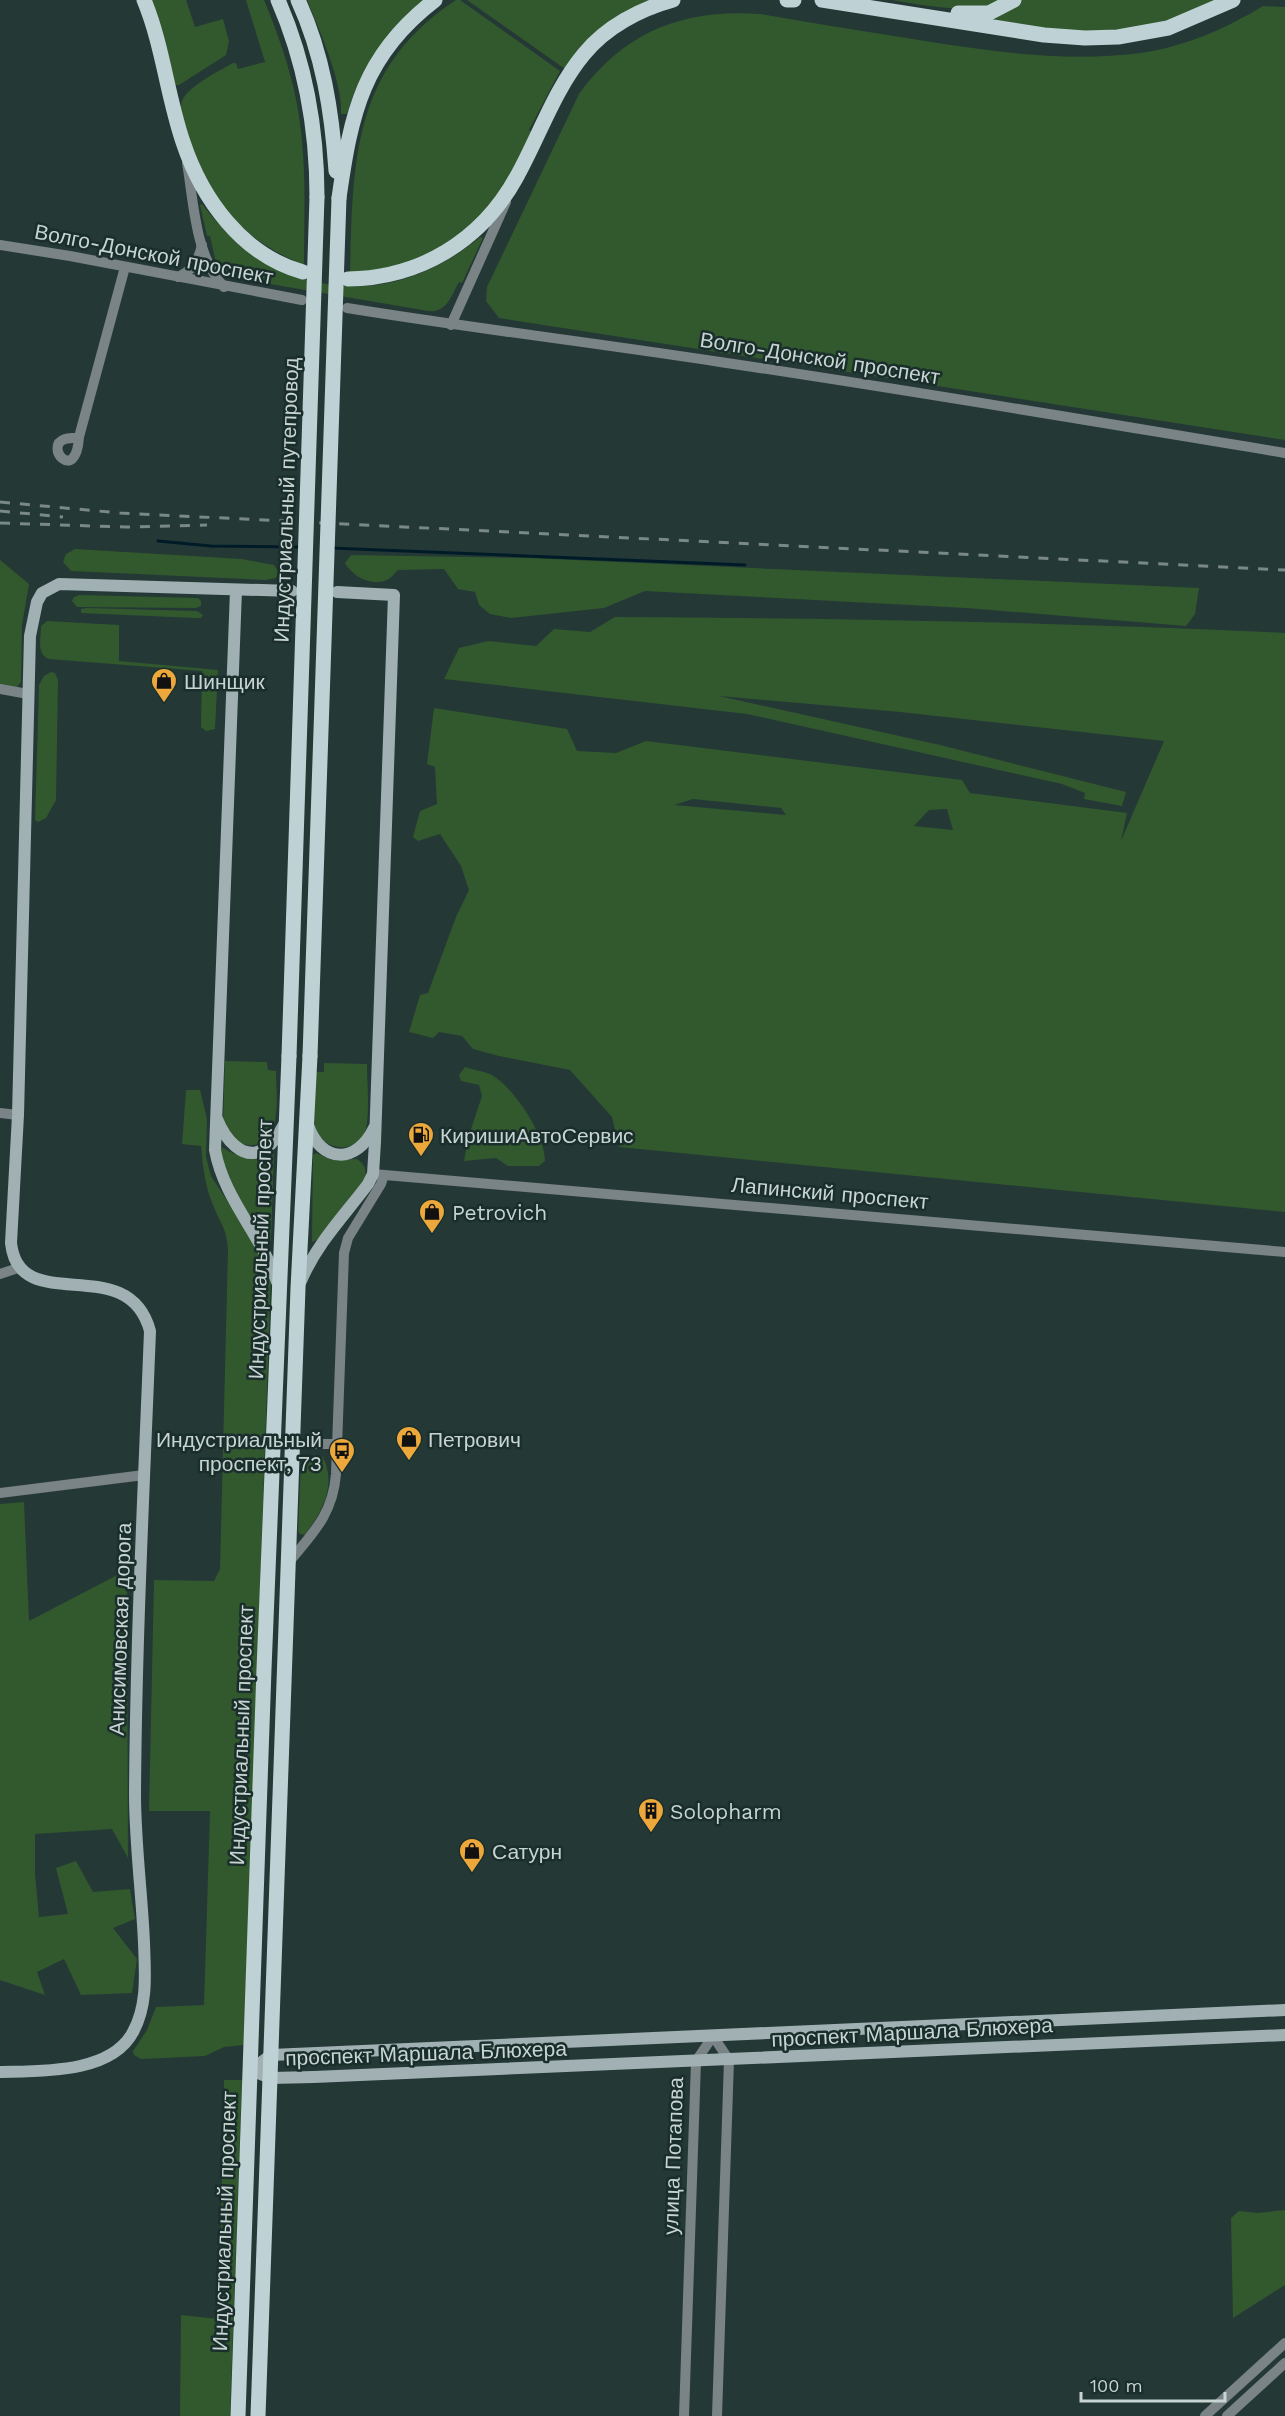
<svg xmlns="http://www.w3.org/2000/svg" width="1285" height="2416" font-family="'Work Sans',sans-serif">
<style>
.green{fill:#32582e;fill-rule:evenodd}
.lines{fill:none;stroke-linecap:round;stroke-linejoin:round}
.stream{stroke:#001b28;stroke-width:3}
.street{stroke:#7a8385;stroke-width:10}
.secondary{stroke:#a0b0b3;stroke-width:12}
.primary{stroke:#bed2d6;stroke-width:15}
.rail{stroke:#7a8987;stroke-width:3;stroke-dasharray:10 10;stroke-linecap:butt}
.primary-bridge{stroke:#bed2d6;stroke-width:15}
.labels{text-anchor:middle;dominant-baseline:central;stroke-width:5;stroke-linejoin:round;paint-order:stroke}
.street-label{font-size:21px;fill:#c8d4d2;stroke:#1a2e2c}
.poi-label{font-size:21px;fill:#c8d4d2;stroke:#1a2e2c;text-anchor:start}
</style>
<rect width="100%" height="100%" fill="#243836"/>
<!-- green -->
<g class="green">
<path d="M 152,0 L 186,0 L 195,27 L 223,19 L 229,41 L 226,55 L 179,85 L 175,85 L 165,39 Z"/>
<path d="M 246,0 L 264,0 C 283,46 298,91 302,141 C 306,182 304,224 304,265 C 239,238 207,199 187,132 C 184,123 178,110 182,101 C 188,86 219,71 233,63 L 236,63 L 238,69 L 265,62 Z"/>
<path d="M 307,0 L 426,0 C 387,34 362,63 347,114 L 341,114 C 343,83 319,29 307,0 Z"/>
<path d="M 456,0 L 460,0 L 560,71 L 529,130 L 532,132 L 509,176 L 494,199 L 479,218 L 446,246 L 396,267 L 350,273 C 353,161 352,68 456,0 Z"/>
<path d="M 467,0 L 653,0 L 565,69 Z"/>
<path d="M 892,0 L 1007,0 C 980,17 923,5 892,0 Z"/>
<path d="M 1021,0 L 1225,0 C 1189,15 1153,27 1114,31 C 1076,35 1034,26 995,21 L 993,17 Z"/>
<path d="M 1263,6 L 1285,7 L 1285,440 L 499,318 L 486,301 L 487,287 L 579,94 C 625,31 683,9 760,14 C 811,23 862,31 913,39 C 987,51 1065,63 1140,53 C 1184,47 1225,29 1263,6 Z"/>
<path d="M 202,204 C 274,299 388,314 480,237 L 483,238 L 462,283 L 459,282 C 451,296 447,313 428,311 L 224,276 L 217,268 L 210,236 L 207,236 L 200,205 Z"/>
<path d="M 75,549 L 242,559 L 274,565 L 278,571 L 276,578 L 265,580 L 71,571 L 63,562 L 66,554 Z"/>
<path d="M 351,555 L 529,558 L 1199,588 L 1195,614 L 1186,626 L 966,608 L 645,591 L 604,608 L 511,618 L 490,614 L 479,605 L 475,592 L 458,589 L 444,569 L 398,570 C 395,573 391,578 387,580 C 371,587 352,576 345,563 Z"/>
<path d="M 0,560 L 29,584 L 22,625 L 21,682 L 15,689 L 0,685 Z"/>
<path d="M 80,595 L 198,598 L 201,601 L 201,606 L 196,608 L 77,607 L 72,601 L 74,597 Z"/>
<path d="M 87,608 L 197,611 L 203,615 L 201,618 L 195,618 L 81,613 L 81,609 Z"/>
<path d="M 615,617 C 838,618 1062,622 1285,633 L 1285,1212 L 619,1147 L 612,1117 L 570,1070 L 499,1056 L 473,1049 L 462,1036 L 439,1032 L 433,1038 L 409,1032 L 420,995 L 428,993 L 456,917 L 469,890 L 461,866 L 440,834 L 418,841 L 413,837 L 420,811 L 437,804 L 435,767 L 427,764 L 434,708 L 567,729 L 577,751 L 616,753 L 646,741 L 962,780 L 970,793 L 1127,813 L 1121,841 L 1164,741 L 900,712 L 719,696 L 940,745 L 1126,792 L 1122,806 L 1084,799 L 1085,793 L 1062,784 L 747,714 L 444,679 L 459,648 L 488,641 L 536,646 L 554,629 L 590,632 ZM 693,799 L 781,808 L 786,815 L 674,805 ZM 947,809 L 953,830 L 914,826 L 929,810 Z"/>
<path d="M 47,621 L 119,625 L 119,661 L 218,670 L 215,729 L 206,731 L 201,727 L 202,671 L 49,659 C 36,654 41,638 41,626 Z"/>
<path d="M 51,672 L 55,673 L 58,680 L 56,800 L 46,818 L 38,822 L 35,820 L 39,685 L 44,676 Z"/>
<path d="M 225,1061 L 267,1062 L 268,1070 L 276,1071 C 276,1098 285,1154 240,1144 L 223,1122 Z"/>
<path d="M 324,1063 L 367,1064 C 367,1084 370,1109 366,1129 C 359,1155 321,1152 315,1127 C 311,1111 315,1089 315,1072 L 324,1072 Z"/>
<path d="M 465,1067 C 473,1070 484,1071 492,1075 C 514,1088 545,1134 545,1161 L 539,1166 L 508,1166 L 496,1158 L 464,1161 L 469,1135 L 482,1096 L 479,1085 L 461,1081 L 459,1075 Z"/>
<path d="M 186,1090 L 200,1090 L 207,1119 L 206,1157 L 211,1176 L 264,1257 L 271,1275 L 244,2045 L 224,2047 L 205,2056 L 141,2059 L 134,2055 L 133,2051 L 147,2030 L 156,2007 L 204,2005 L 210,1811 L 149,1811 L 154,1580 L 214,1581 L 220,1569 L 228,1249 C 226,1227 221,1225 213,1205 C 205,1186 203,1167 201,1146 L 182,1144 Z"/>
<path d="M 221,1147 C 242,1158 247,1161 271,1152 L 274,1154 L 271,1241 L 266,1241 L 226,1181 L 218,1148 Z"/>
<path d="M 316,1153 L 332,1160 L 357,1159 C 365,1164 367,1170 365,1179 L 319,1239 L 312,1242 L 313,1155 Z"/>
<path d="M 314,1454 L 323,1457 C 337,1487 322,1510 305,1535 L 300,1534 L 298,1531 L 301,1464 Z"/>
<path d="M 24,1502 L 29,1621 L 127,1570 L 128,1858 L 112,1829 L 35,1834 L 35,1874 L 39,1917 L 68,1914 L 56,1868 L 76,1861 L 93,1892 L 130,1889 L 135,1919 L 113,1928 L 137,1959 L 132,1993 L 81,1995 L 64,1959 L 37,1972 L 45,1995 L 0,1980 L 0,1504 Z"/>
<path d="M 224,2080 L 242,2080 L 230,2416 L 180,2416 L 181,2315 L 219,2319 Z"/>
<path d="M 1285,2210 L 1285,2285 L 1233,2318 L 1231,2218 L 1239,2211 L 1257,2213 Z"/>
</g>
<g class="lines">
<!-- stream -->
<g class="stream">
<path d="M 158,541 L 211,546 L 300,547"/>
<path d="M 331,548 L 745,565"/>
</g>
<!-- street -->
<g class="street">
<path d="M 187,163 C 194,204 195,256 224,287"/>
<path d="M 0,245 L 70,256 L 302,300"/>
<path d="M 178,277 C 193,270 198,262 202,245"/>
<path d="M 347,308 C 471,328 596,343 720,362 C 909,390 1097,422 1285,453"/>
<path d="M 451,325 L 506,202"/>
<path d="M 79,437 C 75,438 69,438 65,439 C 43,446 76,485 79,437 L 125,267"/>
<path d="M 0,689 L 28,694"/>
<path d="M 0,1113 L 18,1115"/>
<path d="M 373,1174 L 1285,1252"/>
<path d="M 0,1274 L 18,1268"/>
<path d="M 293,1444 L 336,1444"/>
<path d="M 0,1493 L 144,1475"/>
<path d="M 289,1562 C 313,1533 333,1514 336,1474 L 344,1253 L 348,1238 L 381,1184 L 384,1175"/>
<path d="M 684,2416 L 696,2061 L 713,2036 L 729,2060 L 717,2416"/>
<path d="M 1205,2416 L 1285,2343"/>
<path d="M 1227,2416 L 1285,2363"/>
</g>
<!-- secondary -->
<g class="secondary">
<path d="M 236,590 L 215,1150 C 224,1200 262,1235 277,1282"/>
<path d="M 217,1119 C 224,1137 243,1164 266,1148 C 275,1142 281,1130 286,1121"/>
<path d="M 308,1125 C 321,1164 357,1164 374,1128"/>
<path d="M 301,1281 C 317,1243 344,1216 368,1184 L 373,1174 L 375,1142 L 394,595 L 337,592"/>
<path d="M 251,2070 L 271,2055 L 1285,2010"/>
<path d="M 251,2070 L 270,2078 L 314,2077 L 1285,2035"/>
<path d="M 0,2072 C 40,2071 111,2074 133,2032 C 148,2005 145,1973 144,1943 C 142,1894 135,1844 135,1794 C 136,1640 144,1485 150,1331 C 128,1249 19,1319 11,1243 L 18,1115 L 30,636 L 37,602 L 42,593 L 59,584 L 292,591"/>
</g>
<!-- primary -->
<g class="primary">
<path d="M 144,0 C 163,46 167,95 183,142 C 202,199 242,255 303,272"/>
<path d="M 278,0 C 306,64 317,128 317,197"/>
<path d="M 298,0 C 323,54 332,112 336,171"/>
<path d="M 787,0 L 794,0"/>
<path d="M 822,0 L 1044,35 L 1085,38 L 1118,37 L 1168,28 L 1233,0"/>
<path d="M 958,13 L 989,13 L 1014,0"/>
<path d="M 339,198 C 351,113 363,55 435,0"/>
<path d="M 348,279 C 420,278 481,241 516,178 C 539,137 554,90 584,54 C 606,27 640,9 673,0"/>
<path d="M 238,2416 L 264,1669 L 289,1056"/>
<path d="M 258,2416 L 298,1288 L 310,1056"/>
</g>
<!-- rail -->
<g class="rail">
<path d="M 0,502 L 120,513 L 1285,570"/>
<path d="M 0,511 L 63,517"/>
<path d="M 0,523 L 125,527 L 207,525"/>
</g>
<!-- primary-bridge -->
<g class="primary-bridge">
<path d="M 289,1056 L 317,197"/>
<path d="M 310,1056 L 339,198"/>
</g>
</g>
<!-- icons -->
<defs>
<symbol id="shop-pin" viewBox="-11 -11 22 30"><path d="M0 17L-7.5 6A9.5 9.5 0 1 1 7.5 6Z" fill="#eda83b" stroke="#1a2e2c"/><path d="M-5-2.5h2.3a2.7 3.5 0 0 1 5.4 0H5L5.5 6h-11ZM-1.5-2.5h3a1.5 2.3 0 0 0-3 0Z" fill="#111"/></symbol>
<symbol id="fuel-pin" viewBox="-11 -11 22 30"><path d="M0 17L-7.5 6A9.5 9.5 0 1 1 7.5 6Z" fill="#eda83b" stroke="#1a2e2c"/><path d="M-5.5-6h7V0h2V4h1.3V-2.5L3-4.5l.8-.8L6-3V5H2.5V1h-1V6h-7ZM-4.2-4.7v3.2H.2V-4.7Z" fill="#111"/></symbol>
<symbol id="bus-pin" viewBox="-11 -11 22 30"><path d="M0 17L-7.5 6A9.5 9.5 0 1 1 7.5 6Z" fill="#eda83b" stroke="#1a2e2c"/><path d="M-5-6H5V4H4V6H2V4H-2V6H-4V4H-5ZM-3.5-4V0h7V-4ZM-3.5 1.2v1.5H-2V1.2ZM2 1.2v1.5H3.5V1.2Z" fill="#111"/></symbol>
<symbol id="building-pin" viewBox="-11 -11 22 30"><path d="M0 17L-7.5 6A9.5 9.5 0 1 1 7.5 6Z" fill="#eda83b" stroke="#1a2e2c"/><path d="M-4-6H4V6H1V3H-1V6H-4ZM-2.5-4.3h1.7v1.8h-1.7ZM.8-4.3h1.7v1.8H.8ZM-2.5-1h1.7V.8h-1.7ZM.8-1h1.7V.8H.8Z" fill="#111"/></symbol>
</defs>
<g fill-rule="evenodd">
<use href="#shop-pin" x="149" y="666" width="30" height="40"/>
<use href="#fuel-pin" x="406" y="1120" width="30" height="40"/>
<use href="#shop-pin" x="417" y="1197" width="30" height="40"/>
<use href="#shop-pin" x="394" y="1424" width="30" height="40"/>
<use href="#bus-pin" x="327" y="1436" width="30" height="40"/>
<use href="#building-pin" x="636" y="1796" width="30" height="40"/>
<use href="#shop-pin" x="457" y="1836" width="30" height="40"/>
</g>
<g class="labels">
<!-- street labels -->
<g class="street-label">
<text transform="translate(154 254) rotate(11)">Волго-Донской проспект</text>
<text transform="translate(820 358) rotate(9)">Волго-Донской проспект</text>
<text transform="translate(286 500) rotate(-88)">Индустриальный путепровод</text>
<text transform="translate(830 1193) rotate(5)">Лапинский проспект</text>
<text transform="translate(260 1249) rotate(-88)">Индустриальный проспект</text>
<text transform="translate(120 1629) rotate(-88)">Анисимовская дорога</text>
<text transform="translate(241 1735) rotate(-88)">Индустриальный проспект</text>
<text transform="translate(912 2032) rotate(-3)">проспект Маршала Блюхера</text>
<text transform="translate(426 2053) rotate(-2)">проспект Маршала Блюхера</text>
<text transform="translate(673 2156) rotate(-88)">улица Потапова</text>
<text transform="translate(224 2221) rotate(-88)">Индустриальный проспект</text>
</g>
<!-- poi labels -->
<g class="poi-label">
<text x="184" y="681">Шинщик</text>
<text x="440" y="1135">КиришиАвтоСервис</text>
<text x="452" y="1212">Petrovich</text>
<text x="322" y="1439" text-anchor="end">Индустриальный<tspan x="322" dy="24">проспект, 73</tspan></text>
<text x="428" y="1439">Петрович</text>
<text x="670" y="1811">Solopharm</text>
<text x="492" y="1851">Сатурн</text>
</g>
</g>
<!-- scale -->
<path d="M1081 2392v9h144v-9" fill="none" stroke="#c8d4d2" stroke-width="3"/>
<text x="1090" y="2392" font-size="18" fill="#c8d4d2" stroke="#1a2e2c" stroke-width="4.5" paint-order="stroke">100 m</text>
</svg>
